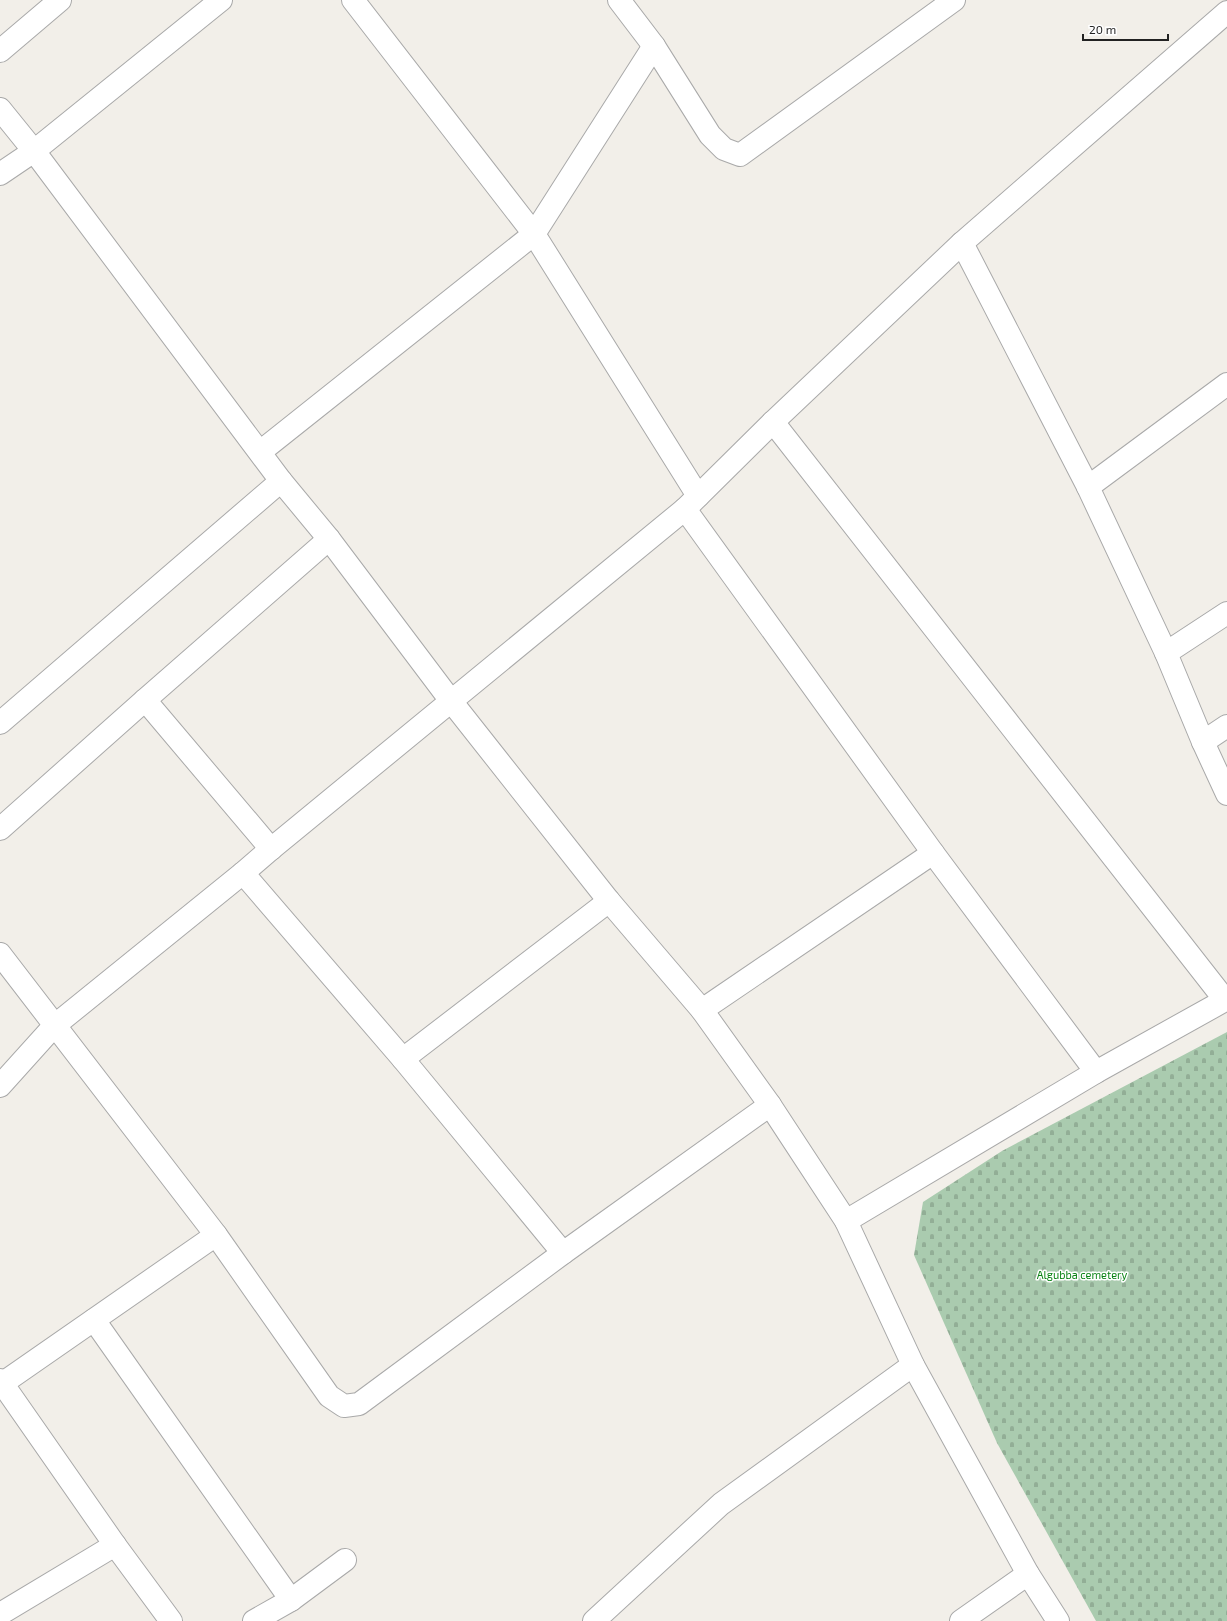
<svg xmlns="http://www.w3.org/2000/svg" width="1227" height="1621" font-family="'Exo 2',sans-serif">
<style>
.cemetery{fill:url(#cemetery-stones)}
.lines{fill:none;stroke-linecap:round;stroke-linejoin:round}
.minor-casing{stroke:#a9a9a9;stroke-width:24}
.minor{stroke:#fff;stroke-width:22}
.labels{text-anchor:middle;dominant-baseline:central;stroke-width:3;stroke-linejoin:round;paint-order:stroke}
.park-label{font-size:11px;fill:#0c8416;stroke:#fff}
</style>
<defs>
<pattern id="cemetery-stones" width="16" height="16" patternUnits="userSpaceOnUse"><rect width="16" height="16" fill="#aacbaf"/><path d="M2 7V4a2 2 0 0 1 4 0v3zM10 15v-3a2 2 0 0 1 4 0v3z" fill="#92ae96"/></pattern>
</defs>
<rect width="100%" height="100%" fill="#f2efe9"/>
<!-- cemetery -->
<path class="cemetery" d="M 1227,1032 L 1227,1621 L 1096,1621 L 997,1443 L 914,1255 L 923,1202 L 1002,1151 Z"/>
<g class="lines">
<defs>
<g id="minor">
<path d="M 353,0 L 534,234 L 698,496"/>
<path d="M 619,0 L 654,46 L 710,135 L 724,149 L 740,155 L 954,0"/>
<path d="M 0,51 L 60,0"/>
<path d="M 0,109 L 34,151 L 281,481 L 329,539 L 451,701 L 609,901 L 702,1010 L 770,1105 L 846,1221 L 913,1365 L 1028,1574 L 1058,1621"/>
<path d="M 0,174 L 34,151 L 221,0"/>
<path d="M 962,243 L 1088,487 L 1166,653 L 1203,742 L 1227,794"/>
<path d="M 773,422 L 1225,1000"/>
<path d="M 260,452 L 534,234 L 654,46"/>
<path d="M 1088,487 L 1227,384"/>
<path d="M 685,509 L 933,853 L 1096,1072"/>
<path d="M 1166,653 L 1227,613"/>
<path d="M 145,700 L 271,849"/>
<path d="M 0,723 L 281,481"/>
<path d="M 1203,742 L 1227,726"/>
<path d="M 0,829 L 145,700 L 329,539"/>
<path d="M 243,873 L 403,1059 L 563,1253"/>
<path d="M 0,954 L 216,1235 L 329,1396 L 344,1406 L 359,1404 L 563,1253 L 770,1105"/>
<path d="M 702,1010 L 933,853"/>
<path d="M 403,1059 L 609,901"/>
<path d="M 0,1086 L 54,1026 L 243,873 L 271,849 L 685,509 L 773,422 L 962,243 L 1227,12"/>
<path d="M 846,1221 L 1096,1072 L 1227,999"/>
<path d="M 94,1320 L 291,1600"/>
<path d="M 0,1380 L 115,1545 L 171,1621"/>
<path d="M 3,1383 L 216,1235"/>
<path d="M 0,1614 L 115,1545"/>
<path d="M 254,1621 L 291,1600 L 345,1560"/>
<path d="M 594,1621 L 721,1504 L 913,1365"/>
<path d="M 961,1621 L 1028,1574"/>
</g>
</defs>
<!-- minor casing -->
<use href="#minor" class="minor-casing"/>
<!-- minor -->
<use href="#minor" class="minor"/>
</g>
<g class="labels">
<!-- park labels -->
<g class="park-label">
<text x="1082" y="1274">Algubba cemetery</text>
</g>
</g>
<!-- scale -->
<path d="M1083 34v6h85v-6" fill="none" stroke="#222222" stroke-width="2"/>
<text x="1089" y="34" font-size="12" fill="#222222" stroke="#ffffff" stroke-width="3" paint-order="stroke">20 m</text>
</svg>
